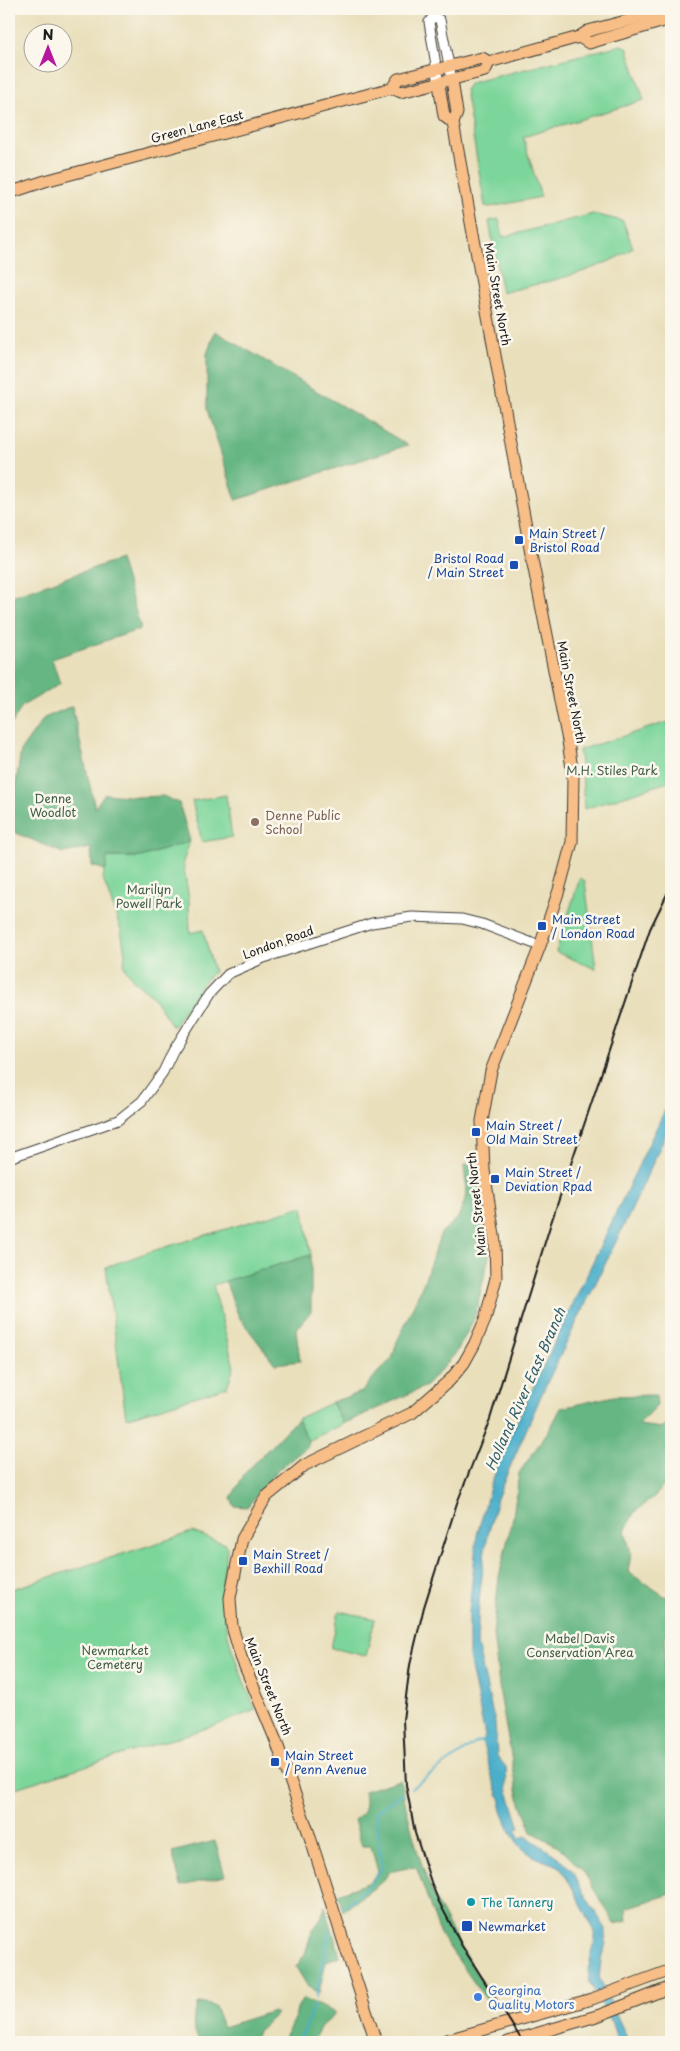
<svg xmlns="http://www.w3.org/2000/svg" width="680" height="2051" font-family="'Playpen Sans',sans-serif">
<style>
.green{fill:#7cd59a;stroke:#4c785b}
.forest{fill:#65b682;stroke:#40694f}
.water{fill:#4bafca;stroke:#346673}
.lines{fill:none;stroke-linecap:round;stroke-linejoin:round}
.stream{stroke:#4bafca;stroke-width:2}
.minor-casing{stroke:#3b3934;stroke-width:11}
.major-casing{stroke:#3b3934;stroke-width:13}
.minor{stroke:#fff;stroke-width:9}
.major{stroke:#f7be87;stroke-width:11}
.rail{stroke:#1c1c1c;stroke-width:2}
.transit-dot{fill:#1a4fb4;stroke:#fbf7ec;stroke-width:2}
.education-dot{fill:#8d6e63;stroke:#fbf7ec;stroke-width:2}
.culture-dot{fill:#0f9aa8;stroke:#fbf7ec;stroke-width:2}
.shop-dot{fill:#3f7fe0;stroke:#fbf7ec;stroke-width:2}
.labels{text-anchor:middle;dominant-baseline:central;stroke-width:5;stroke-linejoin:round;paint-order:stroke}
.street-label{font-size:12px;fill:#1c1c1c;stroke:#fbf7ec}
.transit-label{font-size:12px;fill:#164399;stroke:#fbf7ec;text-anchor:start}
.park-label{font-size:12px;fill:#3e5d48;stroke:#fbf7ec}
.education-label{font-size:12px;fill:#785e54;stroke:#fbf7ec;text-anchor:start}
.culture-label{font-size:12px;fill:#0d838f;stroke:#fbf7ec;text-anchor:start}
.shop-label{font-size:12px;fill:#366cbe;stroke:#fbf7ec;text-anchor:start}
.water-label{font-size:14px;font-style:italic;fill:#315e6a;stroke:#fbf7ec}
</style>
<rect width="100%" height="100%" fill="#fbf7ec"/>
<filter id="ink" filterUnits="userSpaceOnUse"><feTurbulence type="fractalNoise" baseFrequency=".02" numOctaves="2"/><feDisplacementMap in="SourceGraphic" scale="10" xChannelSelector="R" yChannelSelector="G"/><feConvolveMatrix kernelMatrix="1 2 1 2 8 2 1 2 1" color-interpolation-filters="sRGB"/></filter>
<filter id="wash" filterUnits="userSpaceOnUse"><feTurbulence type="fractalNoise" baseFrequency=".0096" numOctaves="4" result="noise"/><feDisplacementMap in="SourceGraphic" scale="20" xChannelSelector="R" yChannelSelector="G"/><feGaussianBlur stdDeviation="1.12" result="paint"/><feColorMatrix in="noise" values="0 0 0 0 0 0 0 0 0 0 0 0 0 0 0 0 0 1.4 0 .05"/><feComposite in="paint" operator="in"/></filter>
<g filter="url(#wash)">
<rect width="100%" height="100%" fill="#e9dfbb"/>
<!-- green -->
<g class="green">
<path d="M 621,45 L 627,47 L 644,100 L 523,137 L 541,197 L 490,207 L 485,206 L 465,90 L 470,83 Z"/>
<path d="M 593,214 L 623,221 L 633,248 C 594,274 546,281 502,293 L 489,221 L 499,219 L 503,237 Z"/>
<path d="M 671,721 L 671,781 L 584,809 L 582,770 L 579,750 Z"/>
<path d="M 226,795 L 232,837 L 202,842 L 192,801 Z"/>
<path d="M 190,841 L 183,862 L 189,899 L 190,933 L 203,930 L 214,972 L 204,981 L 173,1027 L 151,994 L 133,980 L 124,966 L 125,954 L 121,930 L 103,879 L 107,857 L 141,857 Z"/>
<path d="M 580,878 L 585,881 L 596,969 L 556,952 Z"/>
<path d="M 303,1206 L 311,1255 L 213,1285 L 234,1367 L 227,1387 L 126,1418 L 106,1267 L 149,1252 Z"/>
<path d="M 332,1402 L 343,1424 L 308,1441 L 297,1419 Z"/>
<path d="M 192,1532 L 226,1544 L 227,1548 C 226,1562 222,1577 222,1591 C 223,1635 239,1670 256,1710 L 217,1725 L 9,1790 L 9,1590 Z"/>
<path d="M 339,1611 L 375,1619 L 366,1656 L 331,1648 Z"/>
</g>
<!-- forest -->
<g class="forest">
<path d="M 215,331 L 408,445 L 236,500 L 207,410 L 207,354 Z"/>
<path d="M 120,559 L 141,629 L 52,659 L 60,684 L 22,706 L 9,729 L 9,597 Z"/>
<path d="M 72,706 L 95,808 L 104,794 L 139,797 L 163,796 L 179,803 L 190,841 L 141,857 L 107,857 L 106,870 L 92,866 L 91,848 L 63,853 L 9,830 L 21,750 L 44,718 Z"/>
<path d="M 479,1163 L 490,1252 L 474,1319 L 456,1353 L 426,1386 L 343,1424 L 332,1402 L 362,1392 L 378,1372 L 392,1359 L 397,1342 L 423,1284 L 441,1233 L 458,1218 L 467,1195 L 464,1165 Z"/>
<path d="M 311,1255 L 311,1311 L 296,1330 L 300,1361 L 275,1364 L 239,1317 L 225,1281 Z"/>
<path d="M 656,1395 L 657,1406 L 638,1425 L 663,1428 L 671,1418 L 671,1477 L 656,1495 L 634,1513 L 625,1531 L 631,1554 L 628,1572 L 666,1597 L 671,1595 L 671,1631 L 666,1632 L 664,1672 L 669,1713 L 671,1717 L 671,1894 L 626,1908 L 627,1921 L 615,1924 L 583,1871 L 558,1846 L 532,1832 L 518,1795 L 500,1694 L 493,1634 L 499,1577 L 513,1517 L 519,1473 L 551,1427 L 561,1408 L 614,1396 Z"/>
<path d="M 297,1419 L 308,1441 L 308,1446 L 278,1470 L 247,1507 L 234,1506 L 231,1498 L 245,1473 Z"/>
<path d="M 400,1780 C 409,1819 417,1858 433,1894 C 449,1930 471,1964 491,1998 L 487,2001 L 440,1934 L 416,1866 L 389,1872 L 383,1881 L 343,1911 L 338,1894 L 370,1882 L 378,1872 L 371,1846 L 362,1846 L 354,1820 C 366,1812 366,1804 364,1791 Z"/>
<path d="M 215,1841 L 225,1876 L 181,1886 L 172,1852 Z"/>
<path d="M 325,1906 L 340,1956 L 326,1961 L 319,1993 L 308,1987 L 296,1967 L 305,1954 L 312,1931 L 321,1919 Z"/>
<path d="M 303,1999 L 336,2013 L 321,2026 L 312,2042 L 281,2042 L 294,2021 L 298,2006 Z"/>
<path d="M 199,2003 L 215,2006 L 223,2027 L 273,2011 L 276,2014 L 258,2031 L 254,2042 L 200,2042 C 191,2027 192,2019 199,2003 Z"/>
</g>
<!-- water -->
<path class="water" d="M 671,1097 L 671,1123 L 632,1209 L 544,1389 L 507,1474 L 496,1501 L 485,1549 L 479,1602 L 477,1644 L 495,1723 L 497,1756 L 506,1767 L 507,1788 L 520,1828 L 516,1829 L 519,1838 L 526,1836 L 558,1857 L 574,1872 L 580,1887 L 606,1929 L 606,1944 L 602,1955 L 599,1977 L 629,2042 L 618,2042 L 611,2021 L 590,1983 L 588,1970 L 595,1940 L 595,1932 L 571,1885 L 559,1866 C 521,1854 514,1845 501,1807 L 501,1801 L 491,1774 L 482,1741 L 485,1736 L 469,1657 L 469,1612 L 477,1535 L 490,1487 L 504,1449 Z"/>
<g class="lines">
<!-- stream -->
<g class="stream">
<path d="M 411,1788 L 477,1742 L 484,1741"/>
<path d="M 343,1907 L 372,1883 L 383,1866 C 378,1848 380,1831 375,1812 L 403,1793"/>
<path d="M 316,1997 L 329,1932"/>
<path d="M 295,2042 L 305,2030 L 313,2006"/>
</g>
</g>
</g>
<g filter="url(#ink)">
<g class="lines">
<defs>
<g id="minor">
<path d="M 433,9 L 434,16 L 429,22 L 439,84"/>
<path d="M 434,16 L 440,20 L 452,80"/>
<path d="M 9,1158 L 118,1120 L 142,1101 L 163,1072 L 173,1051 L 209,994 L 228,974 L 264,958 L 372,923 L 412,917 L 462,919 L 482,924 L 540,946"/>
</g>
<g id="major">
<path d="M 579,37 L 589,43 L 671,19"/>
<path d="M 439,84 L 444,116 L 453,123"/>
<path d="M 392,88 L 398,79 L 482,58 L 489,62 L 579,37 L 588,31 L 671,9"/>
<path d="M 9,193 L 45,181 L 392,88 L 401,92 L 485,71 L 489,62"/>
<path d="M 376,2042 L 308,1831 L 276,1741 L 241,1657 L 232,1626 L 230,1598 L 242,1539 L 266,1497 L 305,1465 L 412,1413 L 450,1380 L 464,1363 L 474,1345 L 485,1320 L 496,1278 L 495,1242 L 484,1170 L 482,1121 L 491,1071 L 540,946 L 559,890 L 572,842 L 573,776 L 568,741 L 531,554 L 453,123 L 457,113 L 452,80"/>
<path d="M 440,2042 L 592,1999 L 671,1970"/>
<path d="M 508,2042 L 600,2015 L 671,1987"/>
</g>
</defs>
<!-- minor casing -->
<use href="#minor" class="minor-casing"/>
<!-- major casing -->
<use href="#major" class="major-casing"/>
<!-- minor -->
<use href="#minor" class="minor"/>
<!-- major -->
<use href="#major" class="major"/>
<!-- rail -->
<path class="rail" d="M 523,2042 L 462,1946 L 438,1900 L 431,1882 L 415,1833 L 406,1785 L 403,1720 L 410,1665 L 424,1607 L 457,1503 L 490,1419 L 551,1223 L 650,929 L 671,886"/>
</g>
</g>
<!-- markers -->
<g class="transit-dot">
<rect x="514" y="535" width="10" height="10" rx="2.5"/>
<rect x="509" y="560" width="10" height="10" rx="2.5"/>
<rect x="537" y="921" width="10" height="10" rx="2.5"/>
<rect x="471" y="1127" width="10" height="10" rx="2.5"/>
<rect x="490" y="1174" width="10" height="10" rx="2.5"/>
<rect x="238" y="1556" width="10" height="10" rx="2.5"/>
<rect x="270" y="1757" width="10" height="10" rx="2.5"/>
<rect x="461" y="1920" width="12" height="12" rx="2.5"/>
</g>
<circle class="education-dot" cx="255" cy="822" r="5"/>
<circle class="culture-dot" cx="471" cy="1902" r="5"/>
<circle class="shop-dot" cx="478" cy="1997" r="5"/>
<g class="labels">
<!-- street labels -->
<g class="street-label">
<text transform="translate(197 126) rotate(-15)">Green Lane East</text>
<text transform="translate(498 294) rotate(80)">Main Street North</text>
<text transform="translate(572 692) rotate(79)">Main Street North</text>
<text transform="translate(278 942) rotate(-20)">London Road</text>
<text transform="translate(476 1204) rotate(-96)">Main Street North</text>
<text transform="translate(269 1686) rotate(68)">Main Street North</text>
</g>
<!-- transit labels -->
<g class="transit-label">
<text x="529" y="533">Main Street /<tspan x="529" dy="14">Bristol Road</tspan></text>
<text x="504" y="558" text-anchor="end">Bristol Road<tspan x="504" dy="14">/ Main Street</tspan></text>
<text x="552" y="919">Main Street<tspan x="552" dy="14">/ London Road</tspan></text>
<text x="486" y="1125">Main Street /<tspan x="486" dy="14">Old Main Street</tspan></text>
<text x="505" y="1172">Main Street /<tspan x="505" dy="14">Deviation Rpad</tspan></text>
<text x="253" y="1554">Main Street /<tspan x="253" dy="14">Bexhill Road</tspan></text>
<text x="285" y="1755">Main Street<tspan x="285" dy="14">/ Penn Avenue</tspan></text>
<text x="478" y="1926">Newmarket</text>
</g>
<!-- park labels -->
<g class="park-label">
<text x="612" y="770">M.H. Stiles Park</text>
<text x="53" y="798">Denne<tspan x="53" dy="14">Woodlot</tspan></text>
<text x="149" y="889">Marilyn<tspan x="149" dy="14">Powell Park</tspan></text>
<text x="580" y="1638">Mabel Davis<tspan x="580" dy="14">Conservation Area</tspan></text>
<text x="115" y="1650">Newmarket<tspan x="115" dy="14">Cemetery</tspan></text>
</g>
<!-- education labels -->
<g class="education-label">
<text x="265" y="815">Denne Public<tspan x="265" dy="14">School</tspan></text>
</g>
<!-- culture labels -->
<g class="culture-label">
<text x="481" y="1902">The Tannery</text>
</g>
<!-- shop labels -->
<g class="shop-label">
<text x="488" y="1990">Georgina<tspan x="488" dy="14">Quality Motors</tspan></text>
</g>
<!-- water labels -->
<g class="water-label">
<text transform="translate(525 1389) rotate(-66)">Holland River East Branch</text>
</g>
</g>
<!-- margin -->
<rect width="680" height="2051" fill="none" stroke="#fbf7ec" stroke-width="30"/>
<!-- north arrow -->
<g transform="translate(48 48)"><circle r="24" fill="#fbf7ec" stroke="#a29f99"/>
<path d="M0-4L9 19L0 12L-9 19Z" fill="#b5179e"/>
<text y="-8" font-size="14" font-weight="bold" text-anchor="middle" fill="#1c1c1c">N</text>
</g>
</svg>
